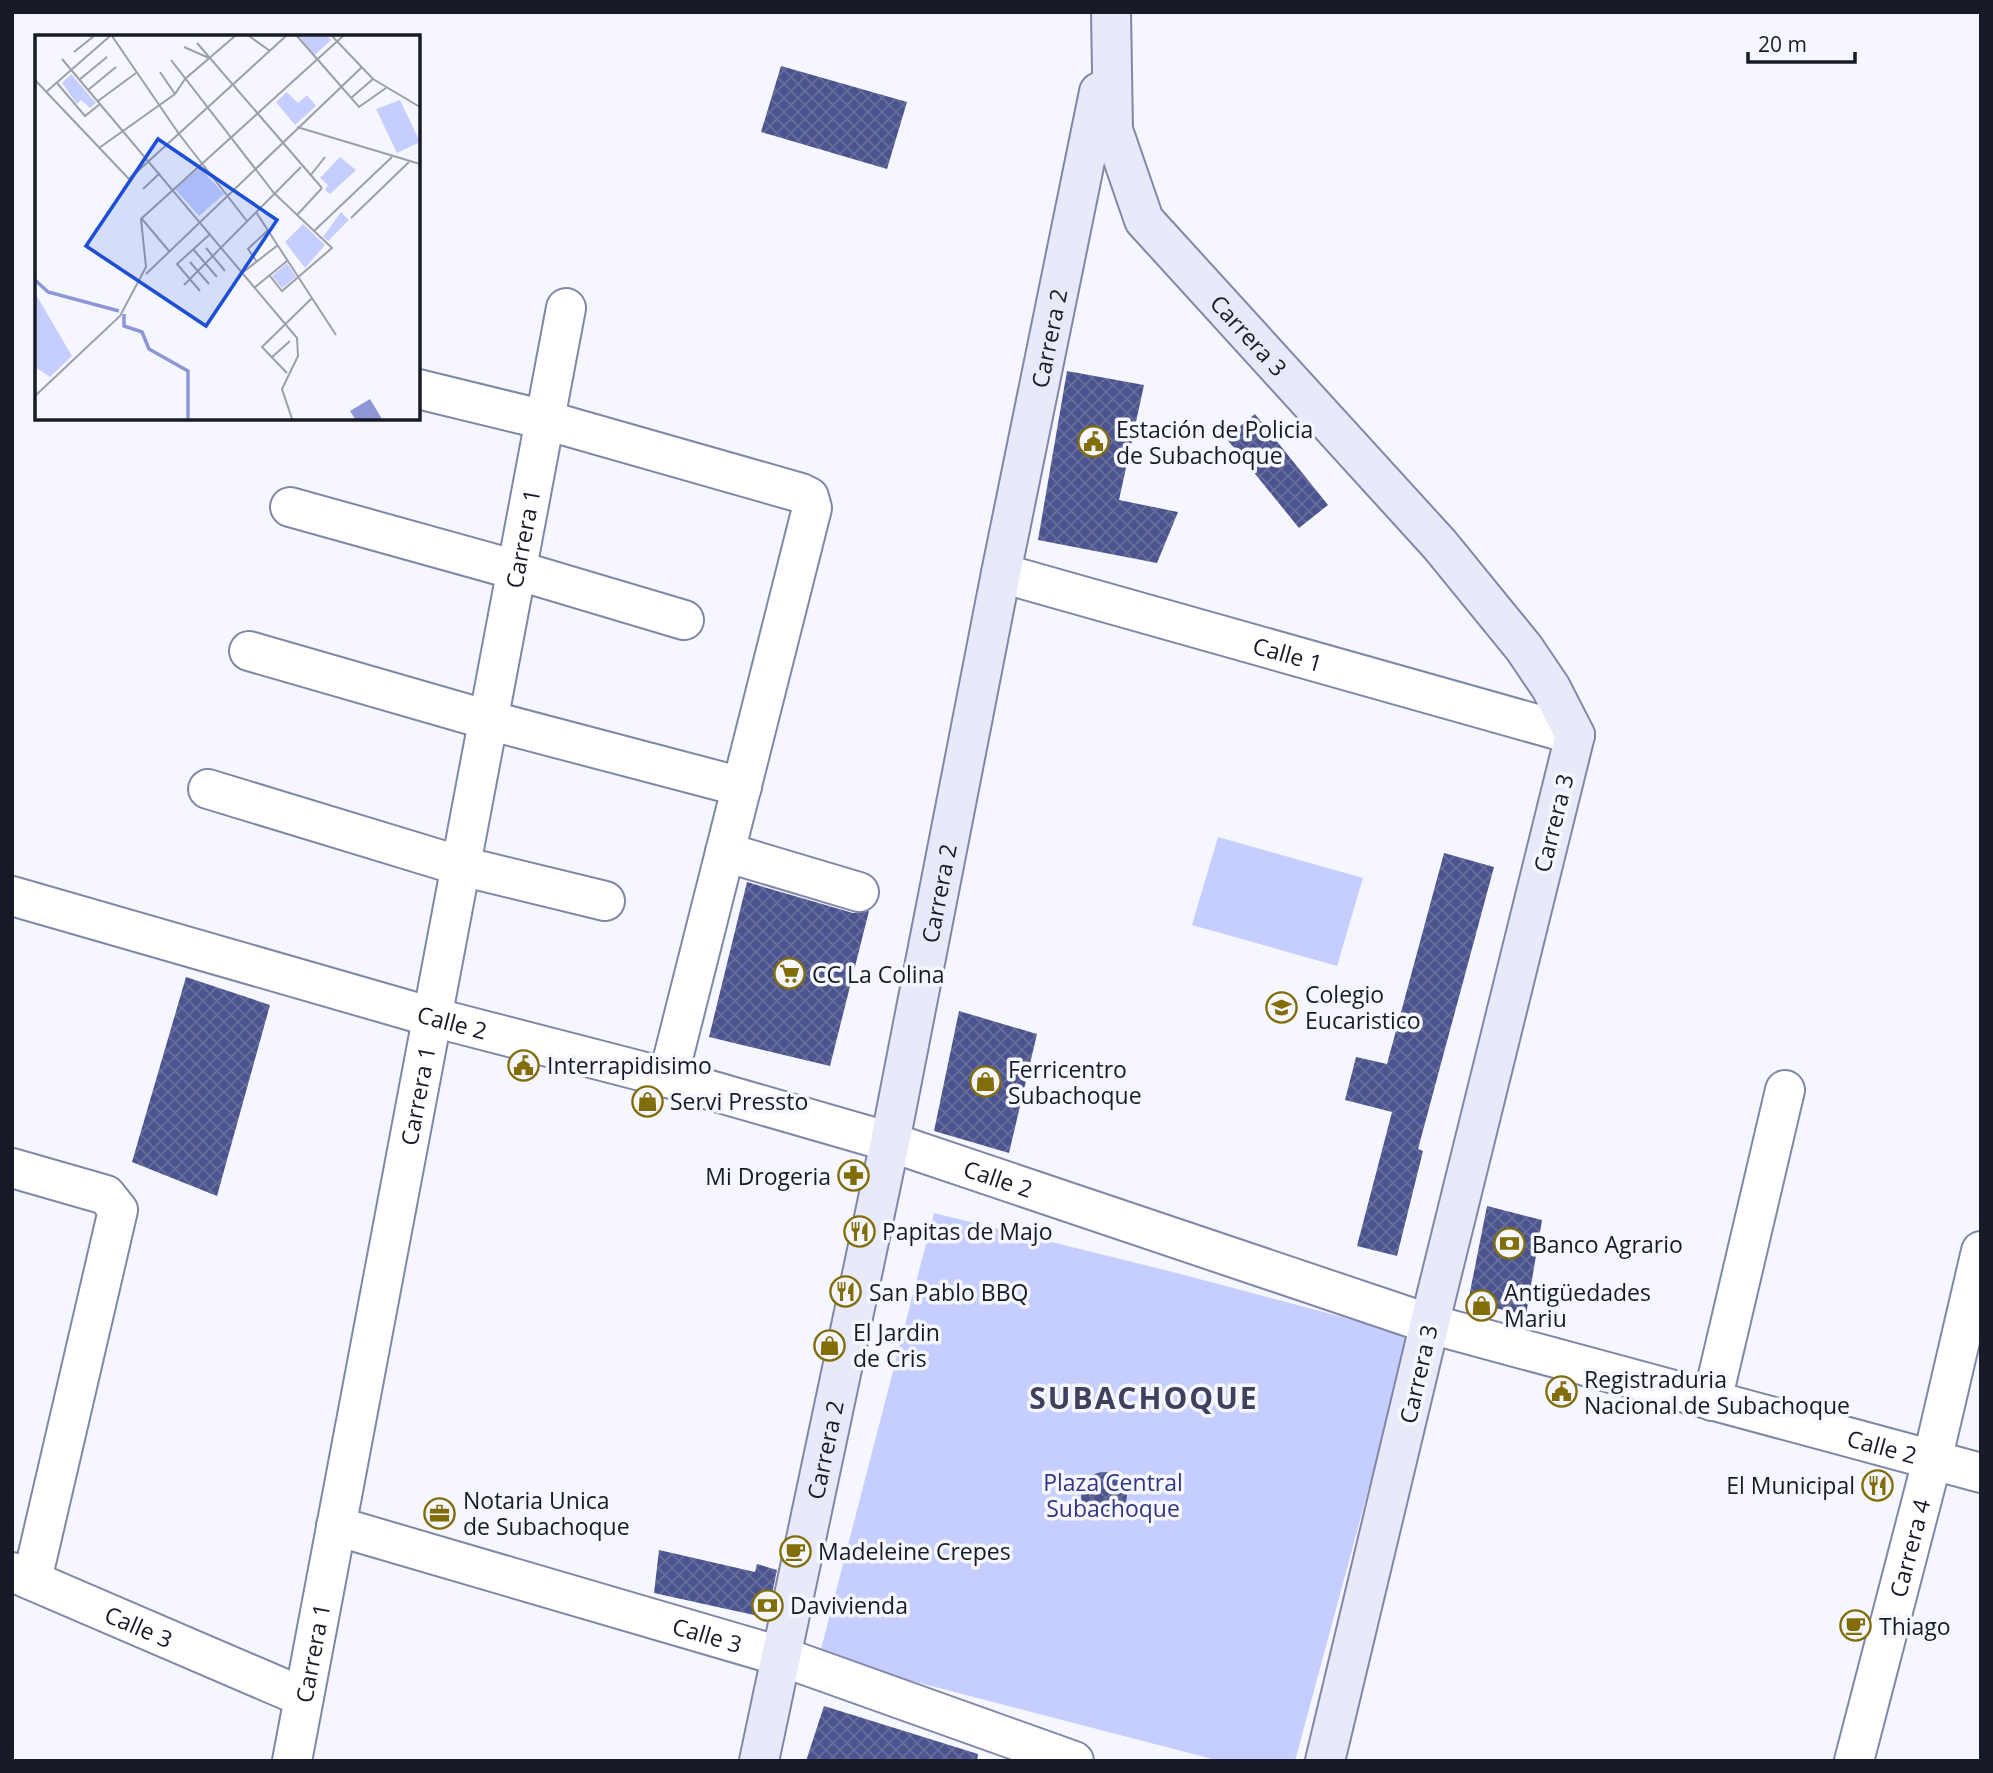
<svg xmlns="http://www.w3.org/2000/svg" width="1993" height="1773" font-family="'Open Sans',sans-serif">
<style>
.park{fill:#c5cefe}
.building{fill:url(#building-cross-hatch)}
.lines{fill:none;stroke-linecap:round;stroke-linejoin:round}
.street-casing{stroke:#8187a7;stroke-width:42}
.secondary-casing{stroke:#8187a7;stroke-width:42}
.street{stroke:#fff;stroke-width:38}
.secondary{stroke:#e8eaf9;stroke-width:38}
.labels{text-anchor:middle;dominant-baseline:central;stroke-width:7;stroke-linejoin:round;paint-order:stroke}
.street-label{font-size:23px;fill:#181a27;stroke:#f6f7fe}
.poi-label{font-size:23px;fill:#181a27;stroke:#f6f7fe;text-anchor:start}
.park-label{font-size:23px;fill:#323581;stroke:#f6f7fe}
.district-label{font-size:30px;font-weight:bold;letter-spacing:2px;fill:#3d415e;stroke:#f6f7fe}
.inset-river{fill:none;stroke:#8d97d8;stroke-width:3.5}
.inset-road{fill:none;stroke:#9d9fa8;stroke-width:2}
.view{fill:#1d4ed8;fill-opacity:0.15;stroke:#1d4ed8;stroke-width:3.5}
.inset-edge{fill:none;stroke:#181a27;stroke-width:3.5}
</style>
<defs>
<pattern id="building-cross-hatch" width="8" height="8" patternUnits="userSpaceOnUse" patternTransform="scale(1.75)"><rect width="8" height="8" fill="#4c548f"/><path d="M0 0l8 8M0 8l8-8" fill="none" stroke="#686e9b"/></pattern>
</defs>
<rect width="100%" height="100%" fill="#f6f7fe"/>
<!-- park -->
<g class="park">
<path d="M 1218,837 L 1363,878 L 1337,966 L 1192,925 Z"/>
<path d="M 934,1213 L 1169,1271 L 1410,1335 L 1295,1761 L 1220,1761 L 819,1657 Z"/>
</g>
<!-- building -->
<g class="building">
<path d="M 781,66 L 907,102 L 887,169 L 761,132 Z"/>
<path d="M 1067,371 L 1144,385 L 1119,500 L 1178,512 L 1157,563 L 1038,540 Z"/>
<path d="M 1255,414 L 1328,505 L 1299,528 L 1226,438 Z"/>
<path d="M 1444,853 L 1494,867 L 1418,1149 L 1423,1151 L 1397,1256 L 1357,1246 L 1392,1112 L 1345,1100 L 1356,1057 L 1387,1064 Z"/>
<path d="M 747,882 L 853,913 L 869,911 L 830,1066 L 709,1037 Z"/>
<path d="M 186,977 L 270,1005 L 217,1196 L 132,1162 Z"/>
<path d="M 959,1011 L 1037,1034 L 1009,1153 L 934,1131 Z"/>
<path d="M 1487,1206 L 1542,1220 L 1526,1315 L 1468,1302 Z"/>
<circle cx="1104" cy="1495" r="23"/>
<path d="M 659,1550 L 755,1572 L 757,1564 L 777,1570 L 767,1618 L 654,1593 Z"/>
<path d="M 824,1706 L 978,1754 L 977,1761 L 806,1761 Z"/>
</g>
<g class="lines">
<defs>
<g id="street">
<path d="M 418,389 L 545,420 L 801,493 L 809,497 L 812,508 L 668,1078"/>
<path d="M 290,507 L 516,570 L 684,620"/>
<path id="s1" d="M 1001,573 L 1575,735"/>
<path d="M 249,651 L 488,720 L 742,787"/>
<path d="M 208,789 L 461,866 L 605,901"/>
<path d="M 725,852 L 859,892"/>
<path id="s2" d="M 12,896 L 432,1017 L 668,1078 L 890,1142 L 1430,1324 L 1981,1473"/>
<path d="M 12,1168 L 106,1195 L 118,1210 L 32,1580"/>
<path d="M 1712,1401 L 1785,1090"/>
<path id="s3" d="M 336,1526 L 780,1656 L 1074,1761"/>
<path id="s4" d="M 12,1572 L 303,1697"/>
<path id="s5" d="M 292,1761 L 566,308"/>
<path id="s6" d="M 1854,1761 L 1932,1461 L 1981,1251"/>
</g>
<g id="secondary">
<path id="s7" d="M 1111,12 L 1113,130 L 1144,220 L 1440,545 L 1524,648 L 1551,688 L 1575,735 L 1437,1293 L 1325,1761"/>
<path id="s8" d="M 759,1761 L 890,1142 L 1001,573 L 1099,92"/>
</g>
</defs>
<!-- street casing -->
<use href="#street" class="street-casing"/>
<!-- secondary casing -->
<use href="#secondary" class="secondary-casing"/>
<!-- street -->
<use href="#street" class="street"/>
<!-- secondary -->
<use href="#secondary" class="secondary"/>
</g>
<!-- icons -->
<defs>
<symbol id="civic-ring" viewBox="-11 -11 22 22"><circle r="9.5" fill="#f6f7fe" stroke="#816d0a" stroke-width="1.5"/><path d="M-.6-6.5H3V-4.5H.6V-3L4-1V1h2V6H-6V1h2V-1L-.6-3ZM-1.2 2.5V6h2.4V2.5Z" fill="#816d0a"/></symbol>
<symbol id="supermarket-ring" viewBox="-11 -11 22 22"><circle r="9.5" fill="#f6f7fe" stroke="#816d0a" stroke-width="1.5"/><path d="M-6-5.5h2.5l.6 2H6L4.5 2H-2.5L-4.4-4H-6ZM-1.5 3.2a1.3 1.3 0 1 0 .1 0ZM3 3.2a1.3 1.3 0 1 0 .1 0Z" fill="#816d0a"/></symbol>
<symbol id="school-ring" viewBox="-11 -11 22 22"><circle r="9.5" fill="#f6f7fe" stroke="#816d0a" stroke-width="1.5"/><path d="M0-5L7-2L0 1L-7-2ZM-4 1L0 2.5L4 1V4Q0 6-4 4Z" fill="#816d0a"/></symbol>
<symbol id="shop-ring" viewBox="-11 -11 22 22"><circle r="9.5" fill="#f6f7fe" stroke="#816d0a" stroke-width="1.5"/><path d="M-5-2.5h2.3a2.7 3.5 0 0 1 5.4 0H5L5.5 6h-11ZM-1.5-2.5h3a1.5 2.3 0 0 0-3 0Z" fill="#816d0a"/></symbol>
<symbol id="pharmacy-ring" viewBox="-11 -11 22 22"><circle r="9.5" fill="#f6f7fe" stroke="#816d0a" stroke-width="1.5"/><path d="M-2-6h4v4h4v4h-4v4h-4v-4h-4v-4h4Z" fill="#816d0a"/></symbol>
<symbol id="restaurant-ring" viewBox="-11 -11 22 22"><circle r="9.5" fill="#f6f7fe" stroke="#816d0a" stroke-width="1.5"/><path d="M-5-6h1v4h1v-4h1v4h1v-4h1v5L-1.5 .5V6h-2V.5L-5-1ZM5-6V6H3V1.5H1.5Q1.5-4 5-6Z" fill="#816d0a"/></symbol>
<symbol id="bank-ring" viewBox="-11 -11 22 22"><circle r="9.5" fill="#f6f7fe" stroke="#816d0a" stroke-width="1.5"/><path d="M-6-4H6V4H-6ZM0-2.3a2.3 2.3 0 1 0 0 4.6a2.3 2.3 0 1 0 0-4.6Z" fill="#816d0a"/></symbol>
<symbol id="office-ring" viewBox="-11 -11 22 22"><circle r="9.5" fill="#f6f7fe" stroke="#816d0a" stroke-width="1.5"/><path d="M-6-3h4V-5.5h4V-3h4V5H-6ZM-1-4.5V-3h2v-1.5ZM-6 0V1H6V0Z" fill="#816d0a"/></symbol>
<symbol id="cafe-ring" viewBox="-11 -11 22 22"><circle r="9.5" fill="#f6f7fe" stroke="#816d0a" stroke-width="1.5"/><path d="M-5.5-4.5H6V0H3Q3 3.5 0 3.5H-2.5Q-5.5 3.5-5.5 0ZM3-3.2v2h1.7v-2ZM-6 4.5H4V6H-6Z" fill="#816d0a"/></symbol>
</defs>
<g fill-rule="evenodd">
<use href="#civic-ring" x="1076" y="424" width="35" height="35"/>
<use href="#supermarket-ring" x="772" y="956" width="35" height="35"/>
<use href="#school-ring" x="1264" y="990" width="35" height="35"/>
<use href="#civic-ring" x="506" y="1048" width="35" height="35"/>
<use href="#shop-ring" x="968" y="1064" width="35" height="35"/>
<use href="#shop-ring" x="630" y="1084" width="35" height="35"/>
<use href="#pharmacy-ring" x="836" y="1158" width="35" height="35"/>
<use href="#restaurant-ring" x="842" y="1214" width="35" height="35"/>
<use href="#bank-ring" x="1492" y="1226" width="35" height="35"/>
<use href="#restaurant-ring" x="828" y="1274" width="35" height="35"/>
<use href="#shop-ring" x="1464" y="1288" width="35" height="35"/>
<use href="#shop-ring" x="812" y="1328" width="35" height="35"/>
<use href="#civic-ring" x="1544" y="1374" width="35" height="35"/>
<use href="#restaurant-ring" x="1860" y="1468" width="35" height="35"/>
<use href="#office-ring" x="422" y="1496" width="35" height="35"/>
<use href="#cafe-ring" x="778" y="1534" width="35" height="35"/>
<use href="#bank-ring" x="750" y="1588" width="35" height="35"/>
<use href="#cafe-ring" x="1838" y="1608" width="35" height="35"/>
</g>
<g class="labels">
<!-- street labels -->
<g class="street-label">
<text stroke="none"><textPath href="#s7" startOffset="369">Carrera 3</textPath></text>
<text stroke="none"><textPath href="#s8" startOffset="1452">Carrera 2</textPath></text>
<text stroke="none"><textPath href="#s5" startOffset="1244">Carrera 1</textPath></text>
<text stroke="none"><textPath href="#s1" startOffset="298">Calle 1</textPath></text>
<text transform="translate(1553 823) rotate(-76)">Carrera 3</text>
<text stroke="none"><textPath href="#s8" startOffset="886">Carrera 2</textPath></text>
<text stroke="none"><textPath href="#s2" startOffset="458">Calle 2</textPath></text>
<text stroke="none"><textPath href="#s5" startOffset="677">Carrera 1</textPath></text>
<text stroke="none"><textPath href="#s2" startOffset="1026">Calle 2</textPath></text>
<text transform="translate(1418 1374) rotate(-77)">Carrera 3</text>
<text stroke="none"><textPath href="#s2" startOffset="1950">Calle 2</textPath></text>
<text stroke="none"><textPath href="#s8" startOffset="318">Carrera 2</textPath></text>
<text stroke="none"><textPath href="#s6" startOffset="220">Carrera 4</textPath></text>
<text stroke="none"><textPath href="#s4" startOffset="138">Calle 3</textPath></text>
<text stroke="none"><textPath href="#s3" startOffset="387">Calle 3</textPath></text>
<text stroke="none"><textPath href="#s5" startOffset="110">Carrera 1</textPath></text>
</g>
<!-- poi labels -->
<g class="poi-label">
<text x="1116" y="429">Estación de Policia<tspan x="1116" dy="26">de Subachoque</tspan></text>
<text x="812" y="974">CC La Colina</text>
<text x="1305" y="994">Colegio<tspan x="1305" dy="26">Eucaristico</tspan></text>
<text x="547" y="1065">Interrapidisimo</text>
<text x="1008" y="1069">Ferricentro<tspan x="1008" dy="26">Subachoque</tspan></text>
<text x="670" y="1101">Servi Pressto</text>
<text x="831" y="1176" text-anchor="end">Mi Drogeria</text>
<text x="882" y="1231">Papitas de Majo</text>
<text x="1532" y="1244">Banco Agrario</text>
<text x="869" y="1292">San Pablo BBQ</text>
<text x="1504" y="1292">Antigüedades<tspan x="1504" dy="26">Mariu</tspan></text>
<text x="853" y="1332">El Jardin<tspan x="853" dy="26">de Cris</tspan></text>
<text x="1584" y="1379">Registraduria<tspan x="1584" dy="26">Nacional de Subachoque</tspan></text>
<text x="1855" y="1485" text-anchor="end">El Municipal</text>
<text x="463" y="1500">Notaria Unica<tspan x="463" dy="26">de Subachoque</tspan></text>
<text x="818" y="1551">Madeleine Crepes</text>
<text x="790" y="1605">Davivienda</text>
<text x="1879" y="1626">Thiago</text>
</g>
<!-- park labels -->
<g class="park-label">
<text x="1113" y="1482">Plaza Central<tspan x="1113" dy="26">Subachoque</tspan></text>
</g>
<!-- district labels -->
<g class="district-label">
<text x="1144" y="1397">SUBACHOQUE</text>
</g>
</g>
<!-- overview -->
<g transform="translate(35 35)">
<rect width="385" height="385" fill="#f6f7fe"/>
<path d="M 305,122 L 321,135 L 295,159 L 290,155 L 293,150 L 285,143 ZM 268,189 L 290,210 L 270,233 L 250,207 ZM 0,258 L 37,321 L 15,342 L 0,332 Z" fill="#c5cefe"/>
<path d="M 264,1 L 293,1 L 296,5 L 280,20 Z" fill="#c5cefe"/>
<path d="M 36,39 L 61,68 L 55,73 L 46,65 L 42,69 L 27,48 ZM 252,57 L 263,68 L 272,60 L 281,71 L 260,90 L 241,67 ZM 365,65 L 385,107 L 362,118 L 341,74 ZM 165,133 L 189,159 L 164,181 L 140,154 ZM 306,177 L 314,185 L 293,206 L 288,202 ZM 252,228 L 261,242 L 247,253 L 237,241 Z" fill="#c5cefe"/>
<path d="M 335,364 L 347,384 L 320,384 L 315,376 Z" fill="#8d97d8"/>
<path class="inset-river" d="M 0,245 L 13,257 L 84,276M 89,279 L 89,291 L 107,297 L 114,314 L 153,336 L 153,384"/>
<path class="inset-road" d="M 77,1 L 144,99 L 212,186M 214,1 L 235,16M 262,1 L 324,72 L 351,53M 297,1 L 338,44 L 385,72M 162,8 L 287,153M 149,12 L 174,23M 39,17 L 59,1M 27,24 L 262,303 L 263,321 L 247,354 L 257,384M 136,25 L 239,158 L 297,213 L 247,256 L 235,241M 125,37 L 140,59M 0,45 L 94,144 L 251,1M 44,45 L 72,22M 22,48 L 50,81 L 65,69M 53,55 L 81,32M 11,57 L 75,1M 316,63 L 338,44M 63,66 L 101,38M 262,92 L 385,129M 64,113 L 140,59 L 150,44 L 200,1M 275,141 L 290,122M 108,154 L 125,138M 221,177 L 301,300M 262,180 L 287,153M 316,183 L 374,127M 107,184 L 134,216M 279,196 L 357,122M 171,213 L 190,236M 158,214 L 182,242M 155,227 L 174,249M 222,227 L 213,214 L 233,195M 207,238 L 243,210M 111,239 L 327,32M 149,250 L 266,132M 219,253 L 252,226M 165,256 L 142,229 L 174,200M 236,323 L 255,306M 252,338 L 227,312 L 277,263M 0,361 L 85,281 L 111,232 L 106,184 L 308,1"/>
<path class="view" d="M 123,104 L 242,185 L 171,291 L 51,211 Z"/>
<rect width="385" height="385" class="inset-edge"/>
</g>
<!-- border -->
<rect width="1993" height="1773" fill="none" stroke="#181a27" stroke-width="28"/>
<!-- scale -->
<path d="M1748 52v10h107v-10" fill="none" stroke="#181a27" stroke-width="3.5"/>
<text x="1758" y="52" font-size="21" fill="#181a27" stroke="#f6f7fe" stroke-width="5" paint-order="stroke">20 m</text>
</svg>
